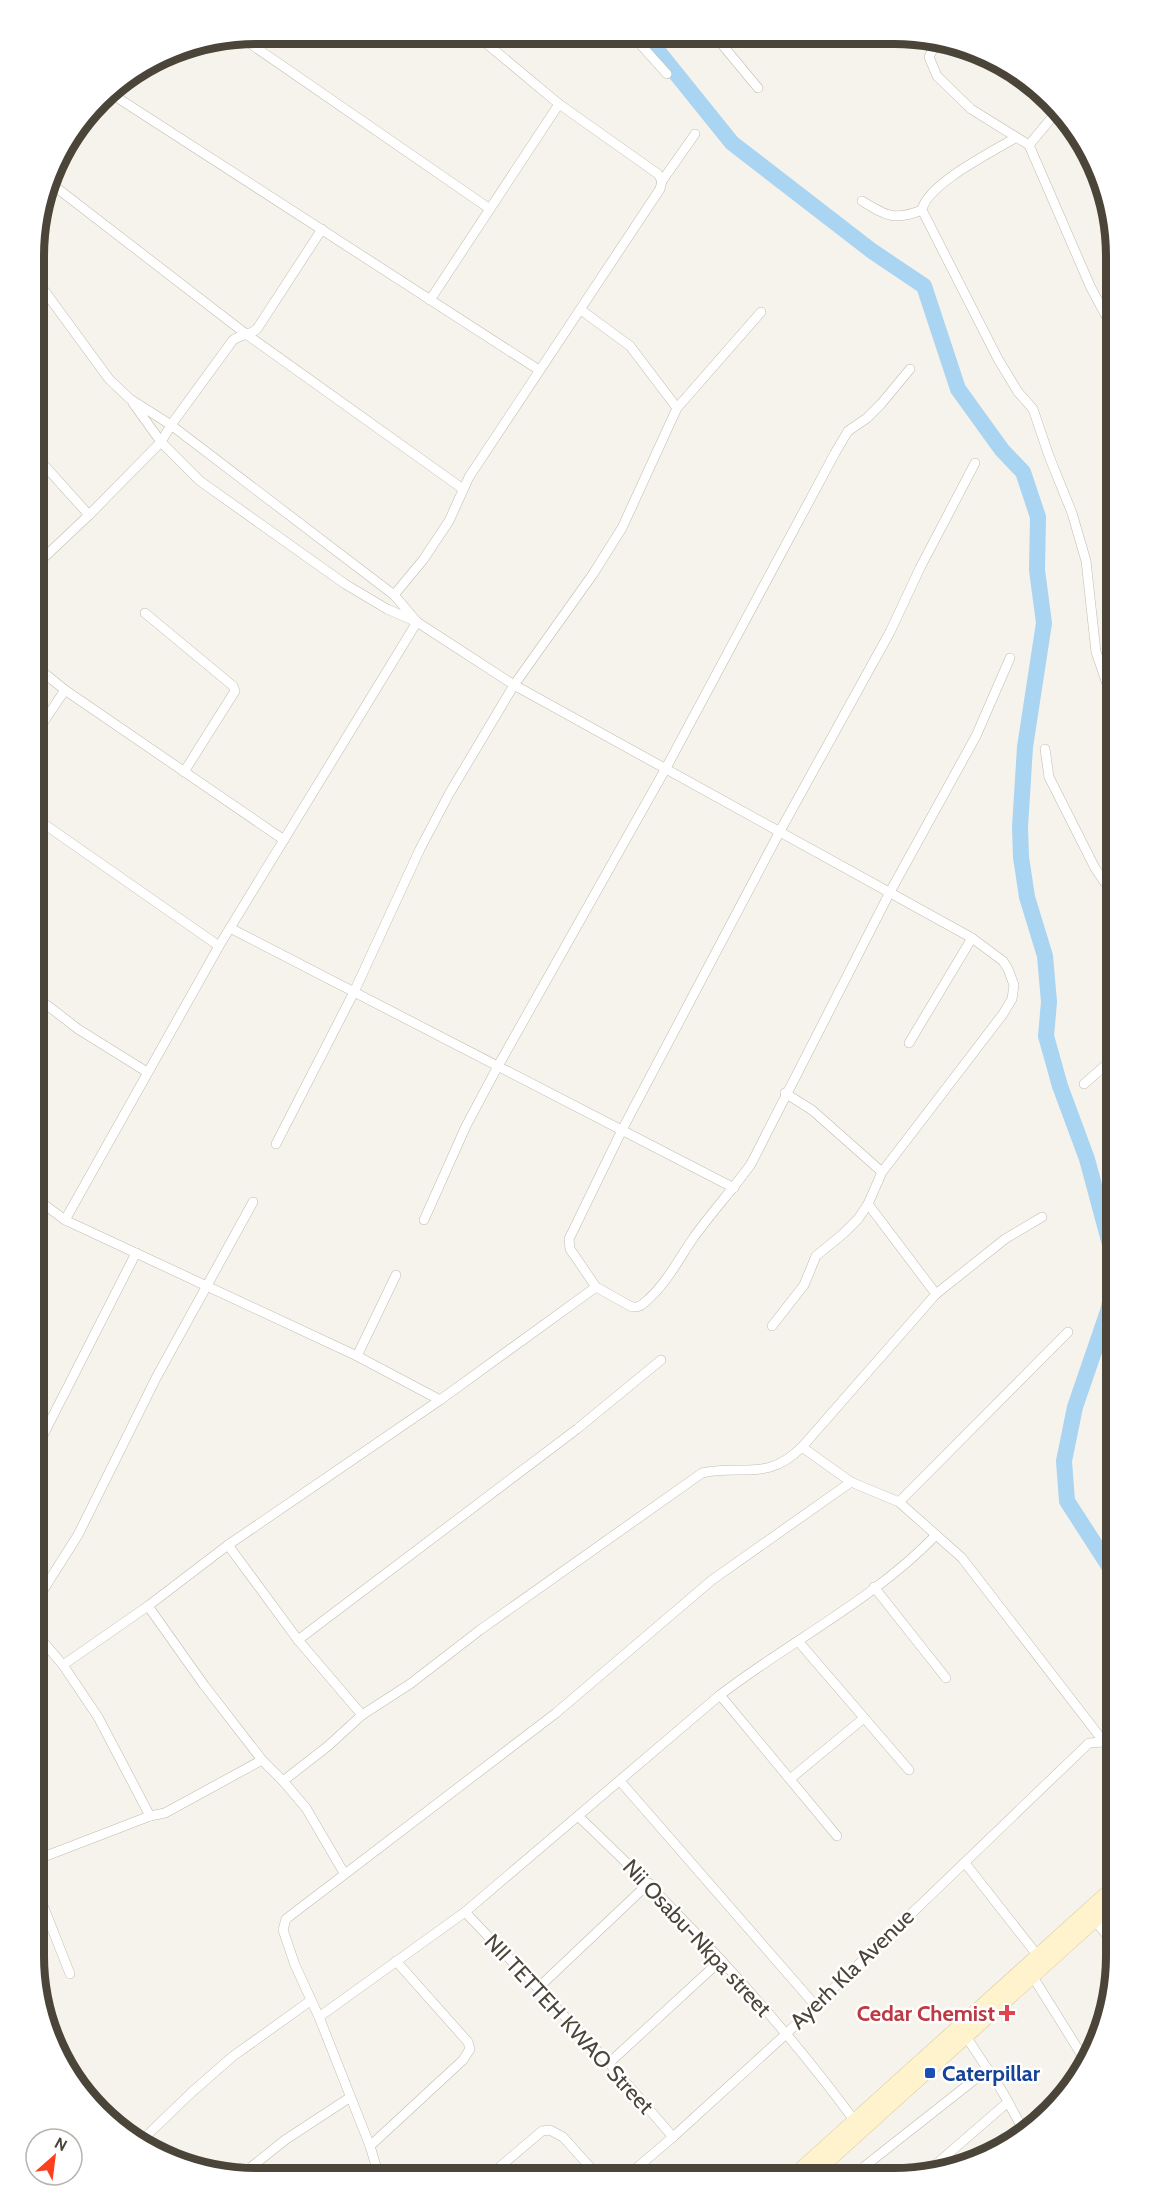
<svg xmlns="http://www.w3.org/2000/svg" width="1149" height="2211" font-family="Cabin,sans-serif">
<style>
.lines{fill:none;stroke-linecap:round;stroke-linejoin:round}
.river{stroke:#a9d4f2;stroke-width:16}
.street-casing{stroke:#c2bbae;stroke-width:10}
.secondary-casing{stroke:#d6c79b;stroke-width:15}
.street{stroke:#fff;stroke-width:9}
.secondary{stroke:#fff3cd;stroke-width:14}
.health-dot{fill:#e0444e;stroke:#fff;stroke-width:2}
.transit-dot{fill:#1a4fb4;stroke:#fff;stroke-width:2}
.labels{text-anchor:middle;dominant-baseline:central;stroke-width:5;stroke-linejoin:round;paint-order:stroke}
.street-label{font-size:22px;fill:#4b4439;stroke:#fff}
.health-label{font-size:22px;font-weight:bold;fill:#be3a42;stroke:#fff;text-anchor:end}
.transit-label{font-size:22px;font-weight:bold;fill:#164399;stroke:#fff;text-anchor:start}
.rim{fill:none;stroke:#4b4439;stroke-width:8}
</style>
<rect width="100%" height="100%" fill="#f6f3ec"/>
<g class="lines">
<!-- river -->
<g class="river">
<path d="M 645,35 L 732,143 L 872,251 L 924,286 L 958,389 L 1002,450 L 1023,472 L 1038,517 L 1037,570 L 1044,623 L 1025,747 L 1020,827 L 1021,857 L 1027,897 L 1045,956 L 1049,1002 L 1046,1036 L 1060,1086 L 1087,1159 L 1116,1267"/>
<path d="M 1116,1577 L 1067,1501 L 1064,1461 L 1075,1407 L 1108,1311 L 1116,1275"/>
</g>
<defs>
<g id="street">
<path d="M 475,34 L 559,104 L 658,174 L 662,181"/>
<path d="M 632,35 L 667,74"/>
<path d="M 239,36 L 490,209"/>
<path d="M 715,36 L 758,88"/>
<path d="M 939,38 L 929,57 L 937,76 L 971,109 L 1029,145 L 1091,288 L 1116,334"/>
<path d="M 107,91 L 539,370"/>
<path d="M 1015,138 C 992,152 927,184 922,210 L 998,359 L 1018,392 L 1033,409 L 1049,456 L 1072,513 L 1086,561 L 1096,652 L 1116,710"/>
<path d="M 1029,145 L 1059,109"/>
<path d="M 49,182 L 246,334 L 463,489"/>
<path d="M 862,201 C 886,216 895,221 922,210"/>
<path d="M 35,278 L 109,379 L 130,399 L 171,425 L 394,595 L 417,622 L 514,685 L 972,938 L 1003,961 L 1008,969 L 1014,985 L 1012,999 L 1003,1014 L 882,1172 L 868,1204 L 858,1219 L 844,1233 L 816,1256 L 804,1285 L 772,1326"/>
<path d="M 430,300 L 559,104"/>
<path d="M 581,310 L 630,346 L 677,408"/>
<path d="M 35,455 L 89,515"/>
<path d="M 975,463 L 920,568 L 890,632 L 780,831 L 622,1130 L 569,1239 L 570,1249 L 596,1287 L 632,1307 C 637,1307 640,1307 644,1303 C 666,1285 678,1260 694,1237 C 712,1212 733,1189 751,1164 L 890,892 L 976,736 L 1010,658"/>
<path d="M 35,566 L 89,515 L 161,442 L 171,425 L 233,340 C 241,335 250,335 257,329 L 322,229"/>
<path d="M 394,595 L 423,560 L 449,521 L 469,477 L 660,189 L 662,181 L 695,134"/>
<path d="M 145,613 L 233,686 L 235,691 L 184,772"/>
<path d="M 34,665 L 65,690 L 284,840"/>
<path d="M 34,736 L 65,690"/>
<path d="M 1045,749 L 1049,777 L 1095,868 L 1106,884 L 1116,893"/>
<path d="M 34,817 L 219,946"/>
<path d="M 230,928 L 734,1188"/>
<path d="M 34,995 L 78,1029 L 147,1072"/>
<path d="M 909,1043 L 972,938"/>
<path d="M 1084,1084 L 1116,1056"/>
<path d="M 785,1093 L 812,1110 L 882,1172"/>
<path d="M 276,1144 L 354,992 L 420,849 L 449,794 L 514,685 L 593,574 L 622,528 L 677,408 L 761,312"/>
<path d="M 34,1197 L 65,1220 L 357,1356 L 440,1400"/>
<path d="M 868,1204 L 936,1294"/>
<path d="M 65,1220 L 219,946 L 417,622 L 387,609 L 345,584 L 200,481 L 161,442 L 133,403"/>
<path d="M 424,1220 L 466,1126 L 498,1066 L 666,768 L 835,453 L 848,431 L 867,418 L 881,404 L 910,369"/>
<path d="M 357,1356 L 396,1275"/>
<path d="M 802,1447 L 936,1294 L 1005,1239 L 1042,1217"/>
<path d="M 34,1453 L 136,1253"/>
<path d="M 899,1502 L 1068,1332"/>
<path d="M 228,1545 L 298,1640 L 362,1715 L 328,1746 L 283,1781"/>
<path d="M 874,1587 L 946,1678"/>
<path d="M 33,1606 L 78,1535 L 156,1378 L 253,1202"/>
<path d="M 148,1606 L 204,1685 L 262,1760 L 283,1781 L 306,1808 L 344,1873"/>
<path d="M 33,1630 L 63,1665 L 148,1606 L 228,1545 L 440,1400 L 596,1287"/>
<path d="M 298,1640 L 577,1429 L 661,1360"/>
<path d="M 798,1641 L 909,1770"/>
<path d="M 63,1665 L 98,1717 L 150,1816"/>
<path d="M 720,1695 L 837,1836"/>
<path d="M 362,1715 L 410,1684 L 480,1630 L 702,1473 C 742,1464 767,1482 802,1447 L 851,1482 L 899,1502 L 962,1558 L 1104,1742"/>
<path d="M 790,1779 L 864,1718"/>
<path d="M 620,1781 L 815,2005"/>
<path d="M 578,1816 C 677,1910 773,2010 854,2120"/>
<path d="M 33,1861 L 150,1816 L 165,1813 L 262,1760"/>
<path d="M 965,1863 L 1038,1956"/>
<path d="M 33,1880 L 70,1974"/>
<path d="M 465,1912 L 609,2063 L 673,2137"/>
<path d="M 1094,1919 L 1116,1947"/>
<path d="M 1033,1977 L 1083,2057"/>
<path d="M 538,1988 L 649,1883"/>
<path d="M 319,2017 L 465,1912 L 720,1695 C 789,1642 876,1598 936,1535"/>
<path d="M 965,2035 L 1002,2091 L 1025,2133"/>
<path d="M 609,2063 L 721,1960"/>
<path d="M 140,2142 L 192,2092 L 232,2057 L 310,2001"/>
<path d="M 370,2146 L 463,2060 L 470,2049 L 468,2042 L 396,1961"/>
<path d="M 865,2166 L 988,2069"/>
<path d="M 926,2173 L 1008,2102"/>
<path d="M 240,2176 L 285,2140 L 349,2098"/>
<path d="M 379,2176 L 370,2146 L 319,2017 L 295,1965 L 283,1930 L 286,1919 L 556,1713 L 712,1580 L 851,1482"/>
<path d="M 488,2177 L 542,2131 L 550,2130 L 563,2137 L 599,2177"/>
<path d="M 626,2177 L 673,2137 L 786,2034 L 1089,1743 L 1104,1742 L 1116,1754"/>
</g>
<g id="secondary">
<path d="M 791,2178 L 1116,1885"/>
<path d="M 809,2178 L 1116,1901"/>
</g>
</defs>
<!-- street casing -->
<use href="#street" class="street-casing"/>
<!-- secondary casing -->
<use href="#secondary" class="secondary-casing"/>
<!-- street -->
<use href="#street" class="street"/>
<!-- secondary -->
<use href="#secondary" class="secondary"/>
</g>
<!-- markers -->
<path class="health-dot" d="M1004 2004h6v6h6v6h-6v6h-6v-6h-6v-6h6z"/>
<rect class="transit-dot" x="924" y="2067" width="12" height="12" rx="3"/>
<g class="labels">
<!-- street labels -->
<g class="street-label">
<text transform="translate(697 1938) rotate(47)">Nii Osabu-Nkpa street</text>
<text transform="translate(852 1969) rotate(-44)">Ayerh Kla Avenue</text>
<text transform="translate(569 2024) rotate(47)">NII TETTEH KWAO Street</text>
</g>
<!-- health labels -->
<g class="health-label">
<text x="995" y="2013">Cedar Chemist</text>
</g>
<!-- transit labels -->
<g class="transit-label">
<text x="942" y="2073">Caterpillar</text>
</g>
</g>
<!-- crop -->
<path d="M0 0H1149V2211H0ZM256 44H894A212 212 0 0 1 1106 256V1956A212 212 0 0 1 894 2168H256A212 212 0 0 1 44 1956V256A212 212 0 0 1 256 44Z" fill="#fff" fill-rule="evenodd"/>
<path class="rim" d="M256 44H894A212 212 0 0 1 1106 256V1956A212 212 0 0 1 894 2168H256A212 212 0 0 1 44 1956V256A212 212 0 0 1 256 44Z"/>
<!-- north arrow -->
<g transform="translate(54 2157) rotate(28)"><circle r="28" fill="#ffffff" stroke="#b7b4b0" stroke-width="1.5"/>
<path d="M0-4.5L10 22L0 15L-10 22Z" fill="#fc3f1d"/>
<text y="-9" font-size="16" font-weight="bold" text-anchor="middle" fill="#4b4439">N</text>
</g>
</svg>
